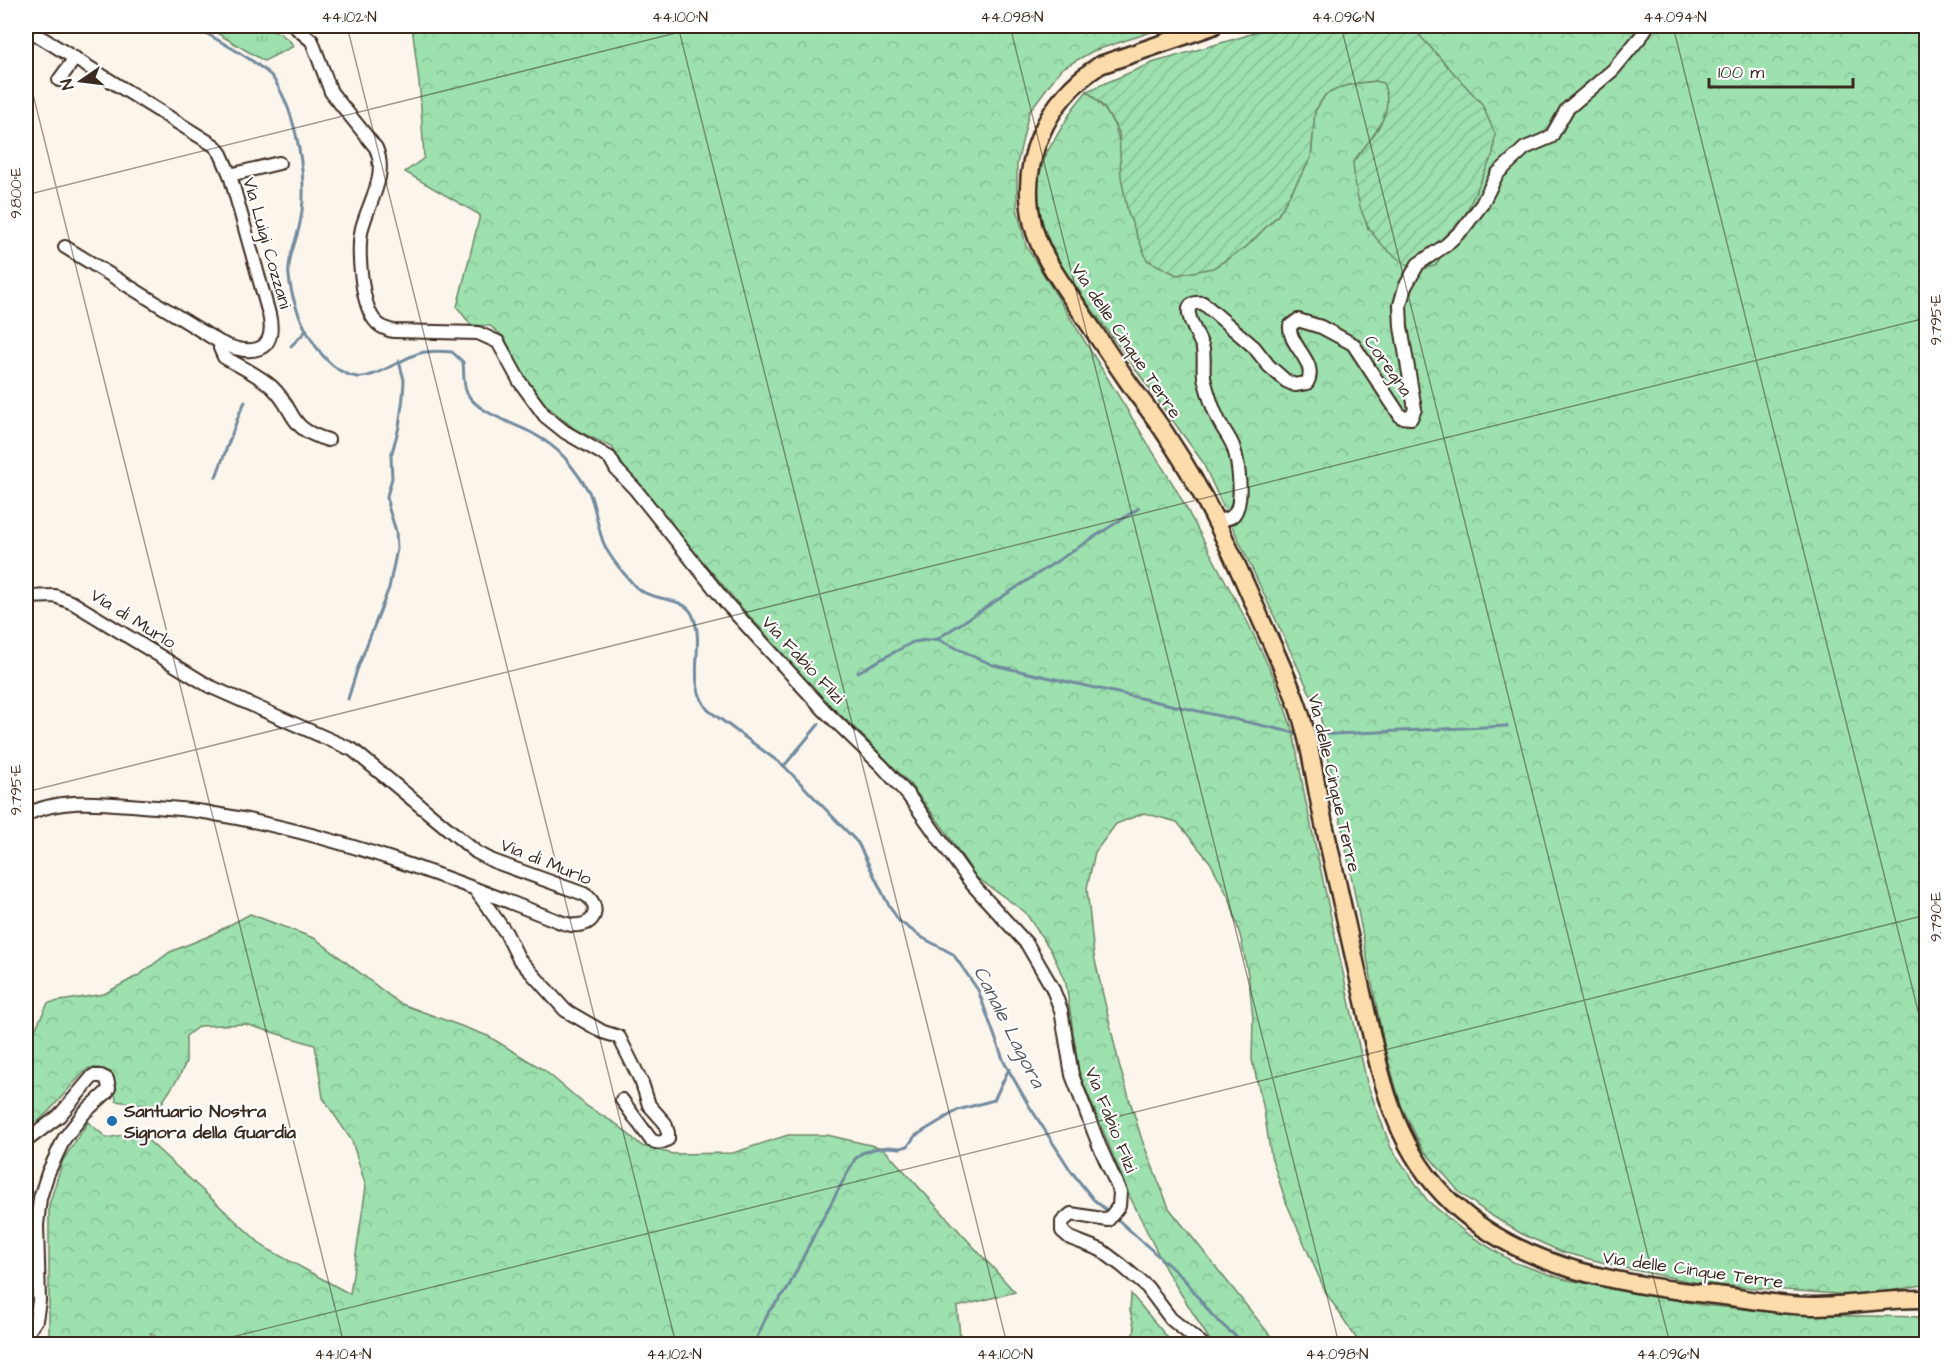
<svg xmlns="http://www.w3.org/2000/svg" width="1952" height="1370" font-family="'Architects Daughter',sans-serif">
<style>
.forest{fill:url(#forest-crowns);stroke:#6c8666;stroke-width:1.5}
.park{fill:url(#park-tufts);stroke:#6c8666;stroke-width:1.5}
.garden{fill:url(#garden-furrows);stroke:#6c8666;stroke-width:1.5}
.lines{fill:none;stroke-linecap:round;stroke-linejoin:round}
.stream{stroke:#718b9e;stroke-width:3}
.minor-casing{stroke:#3b2a1e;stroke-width:16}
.major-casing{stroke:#3b2a1e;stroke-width:21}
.minor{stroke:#fff;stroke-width:12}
.major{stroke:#fddcac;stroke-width:16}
.ticks{fill:none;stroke:#3b2a1e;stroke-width:1.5;stroke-opacity:0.45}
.poi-dot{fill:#1f6fb2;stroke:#fff;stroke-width:2}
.labels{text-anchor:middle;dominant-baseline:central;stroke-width:4.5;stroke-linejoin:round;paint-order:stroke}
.street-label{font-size:18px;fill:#3b2a1e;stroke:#fff}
.poi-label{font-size:18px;font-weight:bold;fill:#3b2a1e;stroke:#fff;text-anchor:start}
.water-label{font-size:20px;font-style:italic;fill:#565a5e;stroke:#fff}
.neatline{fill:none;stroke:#3b2a1e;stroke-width:2}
.ticks-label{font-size:15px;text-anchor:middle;fill:#3b2a1e}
</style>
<defs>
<pattern id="forest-crowns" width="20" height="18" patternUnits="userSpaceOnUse" patternTransform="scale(1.5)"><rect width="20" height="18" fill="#9ce1ae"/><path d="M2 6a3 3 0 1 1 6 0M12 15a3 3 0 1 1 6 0" fill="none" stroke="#87c195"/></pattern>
<pattern id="park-tufts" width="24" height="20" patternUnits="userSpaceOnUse" patternTransform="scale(1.5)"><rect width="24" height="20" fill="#9ce1ae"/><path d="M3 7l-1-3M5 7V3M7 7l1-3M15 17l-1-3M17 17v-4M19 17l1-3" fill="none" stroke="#87c195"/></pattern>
<pattern id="garden-furrows" width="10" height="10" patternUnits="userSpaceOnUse" patternTransform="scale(1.5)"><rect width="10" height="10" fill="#9ce1ae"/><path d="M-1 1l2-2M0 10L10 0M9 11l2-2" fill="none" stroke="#87c195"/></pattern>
</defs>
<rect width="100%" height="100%" fill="#fcf5ec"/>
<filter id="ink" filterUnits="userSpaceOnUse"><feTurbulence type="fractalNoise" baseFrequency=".0167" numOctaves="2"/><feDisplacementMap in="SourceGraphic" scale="12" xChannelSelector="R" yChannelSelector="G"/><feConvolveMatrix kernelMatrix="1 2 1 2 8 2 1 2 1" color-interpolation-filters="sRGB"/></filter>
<g filter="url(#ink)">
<!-- forest -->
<g class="forest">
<path d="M 412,26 L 1170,26 L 1093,51 L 1061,69 L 1029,112 L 1017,164 L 1017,208 L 1026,246 L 1176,489 L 1249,625 L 1274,678 L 1293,731 L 1305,798 L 1367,1083 L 1391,1148 L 1427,1200 L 1466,1233 L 1513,1262 L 1563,1279 L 1702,1305 L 1809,1315 L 1926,1317 L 1926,1344 L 1360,1344 L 1326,1293 L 1286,1202 L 1271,1156 L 1263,1105 L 1252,1060 L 1253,1019 L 1249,980 L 1241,939 L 1230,900 L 1210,862 L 1177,822 L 1144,813 L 1116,824 L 1095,852 L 1087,888 L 1094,956 L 1120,1068 L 1142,1140 L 1169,1208 L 1277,1344 L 1216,1344 L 1209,1339 L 1166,1270 L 1130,1197 L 1079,1072 L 1066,984 L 1052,952 L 1025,912 L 976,877 L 944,829 L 909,783 L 858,731 L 823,699 L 736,601 L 626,470 L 612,447 L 576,430 L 547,406 L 526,380 L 504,337 L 490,326 L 471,325 L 457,307 L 480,215 L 405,172 L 424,158 L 420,91 Z"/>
<path d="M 1411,26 L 1926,26 L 1926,1286 L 1922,1285 L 1864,1296 L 1703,1284 L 1629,1269 L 1562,1252 L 1522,1234 L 1489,1214 L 1460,1193 L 1422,1148 L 1401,1105 L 1384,1045 L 1320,715 L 1202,461 L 1065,272 L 1040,224 L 1036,201 L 1039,175 L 1047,152 L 1074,107 L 1087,91 C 1108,111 1118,123 1121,153 L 1245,248 L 1278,215 L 1311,158 L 1315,111 L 1325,95 L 1341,87 L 1358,83 L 1376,81 L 1384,83 C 1397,114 1371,138 1353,162 L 1368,229 L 1414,30 Z"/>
<path d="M 250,914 L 316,939 L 399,1003 L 488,1036 L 544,1070 L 588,1107 L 618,1125 L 642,1146 L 673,1154 L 733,1153 L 788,1135 L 827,1135 L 883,1148 L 1015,1292 L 957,1307 L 961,1344 L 164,1344 L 151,1333 L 150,1344 L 49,1344 L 49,1205 L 63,1160 L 88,1122 L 107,1138 L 139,1132 L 264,1247 L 350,1294 L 366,1187 L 352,1141 L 323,1098 L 315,1045 L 245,1024 L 199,1026 L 186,1036 L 186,1062 L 179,1077 L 159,1107 L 116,1101 L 114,1083 L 109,1072 L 98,1068 L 89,1068 C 66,1088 51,1114 26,1131 L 26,1048 L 48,1003 L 104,994 L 139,975 L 170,952 L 209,936 Z"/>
<path d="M 1131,1294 L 1173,1344 L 1129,1344 L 1128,1343 L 1135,1330 L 1130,1310 Z"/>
</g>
<!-- park -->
<path class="park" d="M 213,26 C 242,26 274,20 294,46 L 264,61 L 210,29 Z"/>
<!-- garden -->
<path class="garden" d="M 1269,26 L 1411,26 L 1482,104 L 1495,134 L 1493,154 L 1461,224 L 1435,266 C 1415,271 1408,267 1392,254 C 1361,229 1356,199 1353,162 C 1371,138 1397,114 1383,83 L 1376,81 L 1358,83 L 1341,87 L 1325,95 L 1315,111 L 1311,158 L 1278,215 L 1245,248 L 1213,268 L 1177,275 L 1147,260 L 1128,213 L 1121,177 L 1119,132 L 1103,106 L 1087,91 L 1152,63 L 1245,36 Z"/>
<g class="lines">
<!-- stream -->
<g class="stream">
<path d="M 193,26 C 214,38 235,49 255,63 C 261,68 269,72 273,78 C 297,114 309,181 300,223 C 297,240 287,259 289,276 C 292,310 319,371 357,377 C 375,379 402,358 420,353 C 431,350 442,351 452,352 L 463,362 C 464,371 463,385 467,393 C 477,413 514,423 532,433 C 543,439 557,449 565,458 C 573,468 583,481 589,492 C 596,507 597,528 604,544 C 610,559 623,572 633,584 C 649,603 683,595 692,614 C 707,644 684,680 708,710 L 784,766 L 858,843 L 887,902 L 899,921 L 923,938 L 953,954 L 978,990 L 1004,1062 L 1028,1104 L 1071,1171 L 1093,1199 L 1110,1213"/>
<path d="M 291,346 L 307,330"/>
<path d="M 216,477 L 240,412 L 245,402"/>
<path d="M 937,639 L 993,665 L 1300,734"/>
<path d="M 858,672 L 913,642 L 937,639 L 1139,508"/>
<path d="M 348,699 L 357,670 L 389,588 L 397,549 L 396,531 L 388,506 L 387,496 L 392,478 L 391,456 L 399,427 L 403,397 L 404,380 L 399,361"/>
<path d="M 1314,735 L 1507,726"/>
<path d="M 784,766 L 819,724"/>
<path d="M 1115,1217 L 1184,1279 L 1212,1315 L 1229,1331 L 1247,1344"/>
<path d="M 754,1344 L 769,1311 L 787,1290 L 816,1231 L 855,1159 L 862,1153 L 874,1149 L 889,1147 L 900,1148 L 908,1146 L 915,1136 L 958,1110 L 994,1100 L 1009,1069"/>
</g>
<defs>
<g id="minor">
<path d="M 294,26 L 312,41 L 331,92 L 376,148 C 388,176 369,201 362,228 C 357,250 361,308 377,323 C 382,328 388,330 394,331 L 478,333 L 498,342 L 520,382 L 545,416 L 565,432 L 610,458 L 616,469 L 635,489 L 727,604 L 825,711 L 882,766 L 908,795 L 972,884 L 1027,944 L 1052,987 L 1061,1010 L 1072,1075 L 1099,1145 L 1120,1192 L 1119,1206 L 1108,1220 L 1071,1214 L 1062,1222 L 1062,1231 L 1070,1238 L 1101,1250 L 1121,1265 L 1147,1287 L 1171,1319 L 1202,1344"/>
<path d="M 26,28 L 215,146 L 221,154 L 230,175 L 269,314 C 278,354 250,356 221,343 L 65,247"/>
<path d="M 59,80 L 75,58"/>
<path d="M 230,175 L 279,163"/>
<path d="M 221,343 L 220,348 L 224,357 C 239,366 259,375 272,387 C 297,411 286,428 328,440"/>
<path d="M 1217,521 C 1221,520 1227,519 1231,517 C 1246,508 1238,460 1233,446 C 1229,436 1221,427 1217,417 C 1212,406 1208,393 1205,382 C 1202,371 1205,360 1203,349 C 1201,338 1172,299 1203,303 L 1254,347 L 1269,366 L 1286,381 L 1295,385 L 1307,383 C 1319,362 1288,346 1290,326 L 1298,320 L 1321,327 L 1353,344 L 1401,417 L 1411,418 L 1415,409 L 1401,327 L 1400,305 L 1405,287 L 1418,264 L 1446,245 L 1464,228 L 1482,204 L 1497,174 L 1525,148 L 1551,137 L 1567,109 L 1613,70 L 1642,35 L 1647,26"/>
<path d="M 26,597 L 55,596 L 73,603 L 209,686 L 353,750 L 476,852 L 493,861 L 584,894 C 600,903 598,924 578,925 C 573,926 568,924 563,923 C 450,878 336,834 215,814 C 191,809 167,808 142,806 C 105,803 60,797 26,815"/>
<path d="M 475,889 L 506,933 L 519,959 L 565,1010 L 603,1032 L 619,1037 L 642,1083 L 649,1105 L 665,1123 L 668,1133 L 668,1139 C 661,1143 658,1144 651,1140 L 622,1100"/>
<path d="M 26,1141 L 59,1116 L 93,1076 L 101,1076 L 107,1079 L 109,1088 L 107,1092 L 85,1112 L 64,1139 L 48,1173 L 40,1198 L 37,1225 L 39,1301 L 36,1320 L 26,1335"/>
</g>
<path id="major" d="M 1213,26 L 1100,65 C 1046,100 1018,162 1033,225 C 1040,254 1059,279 1075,303 C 1093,330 1111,357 1129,383 C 1143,403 1158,421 1170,441 C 1208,498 1235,560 1262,622 C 1274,649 1287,676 1297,704 C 1311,743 1315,784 1324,824 C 1337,882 1350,939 1363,997 C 1381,1075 1391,1146 1453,1204 C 1527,1272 1628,1285 1724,1296 C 1753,1300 1783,1306 1812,1306 C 1850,1306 1888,1298 1926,1299"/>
</defs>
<!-- minor casing -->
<use href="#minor" class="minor-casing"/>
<!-- major casing -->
<use href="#major" class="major-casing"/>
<!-- minor -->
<use href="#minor" class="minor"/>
<!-- major -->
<use href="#major" class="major"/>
</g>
</g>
<!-- ticks -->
<path class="ticks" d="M 347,26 L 676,1344M 678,26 L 1007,1344M 1010,26 L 1339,1344M 1341,26 L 1670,1344M 1673,26 L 1926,1043M 26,66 L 344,1344M 26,195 L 704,26M 26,792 L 1926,318M 204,1344 L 1926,915"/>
<!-- markers -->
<circle class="poi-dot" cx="112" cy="1121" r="6"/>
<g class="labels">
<!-- street labels -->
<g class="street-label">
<text transform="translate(267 243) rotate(74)">Via Luigi Cozzani</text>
<text transform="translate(1126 341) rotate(56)">Via delle Cinque Terre</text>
<text transform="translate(1388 366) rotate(55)">Coregna</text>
<text transform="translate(133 619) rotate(32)">Via di Murlo</text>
<text transform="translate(803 660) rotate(47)">Via Fabio Filzi</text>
<text transform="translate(1334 783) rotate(77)">Via delle Cinque Terre</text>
<text transform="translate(546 862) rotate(22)">Via di Murlo</text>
<text transform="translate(1111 1120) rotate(68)">Via Fabio Filzi</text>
<text transform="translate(1693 1270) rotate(8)">Via delle Cinque Terre</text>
</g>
<!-- poi labels -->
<g class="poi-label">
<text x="124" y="1111">Santuario Nostra<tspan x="124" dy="21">Signora della Guardia</tspan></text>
</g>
<!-- water labels -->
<g class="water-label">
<text transform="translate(1009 1027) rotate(63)">Canale Lagora</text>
</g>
</g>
<!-- margin -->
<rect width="1952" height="1370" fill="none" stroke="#fff" stroke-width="66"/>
<!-- north arrow -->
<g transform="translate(81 81) rotate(256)" stroke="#ffffff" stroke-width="4.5" paint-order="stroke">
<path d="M0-4.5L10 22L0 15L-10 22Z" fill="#3b2a1e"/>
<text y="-9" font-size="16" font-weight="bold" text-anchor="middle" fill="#3b2a1e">N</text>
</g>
<!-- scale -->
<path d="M1709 78v9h144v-9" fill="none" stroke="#3b2a1e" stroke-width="3"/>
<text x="1718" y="78" font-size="18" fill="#3b2a1e" stroke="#ffffff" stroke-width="4.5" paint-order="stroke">100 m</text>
<rect x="33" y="33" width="1886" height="1304" class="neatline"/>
<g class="ticks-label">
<text x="349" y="22">44.102°N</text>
<text x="680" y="22">44.100°N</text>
<text x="1012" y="22">44.098°N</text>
<text x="1343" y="22">44.096°N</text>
<text x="1675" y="22">44.094°N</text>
<text transform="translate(16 193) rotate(-90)" y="5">9.800°E</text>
<text transform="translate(1936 320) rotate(-90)" y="5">9.795°E</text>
<text transform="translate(16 790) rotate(-90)" y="5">9.795°E</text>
<text transform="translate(1936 917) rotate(-90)" y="5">9.790°E</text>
<text x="343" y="1359">44.104°N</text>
<text x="674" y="1359">44.102°N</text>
<text x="1005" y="1359">44.100°N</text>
<text x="1337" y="1359">44.098°N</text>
<text x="1668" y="1359">44.096°N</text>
</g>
</svg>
